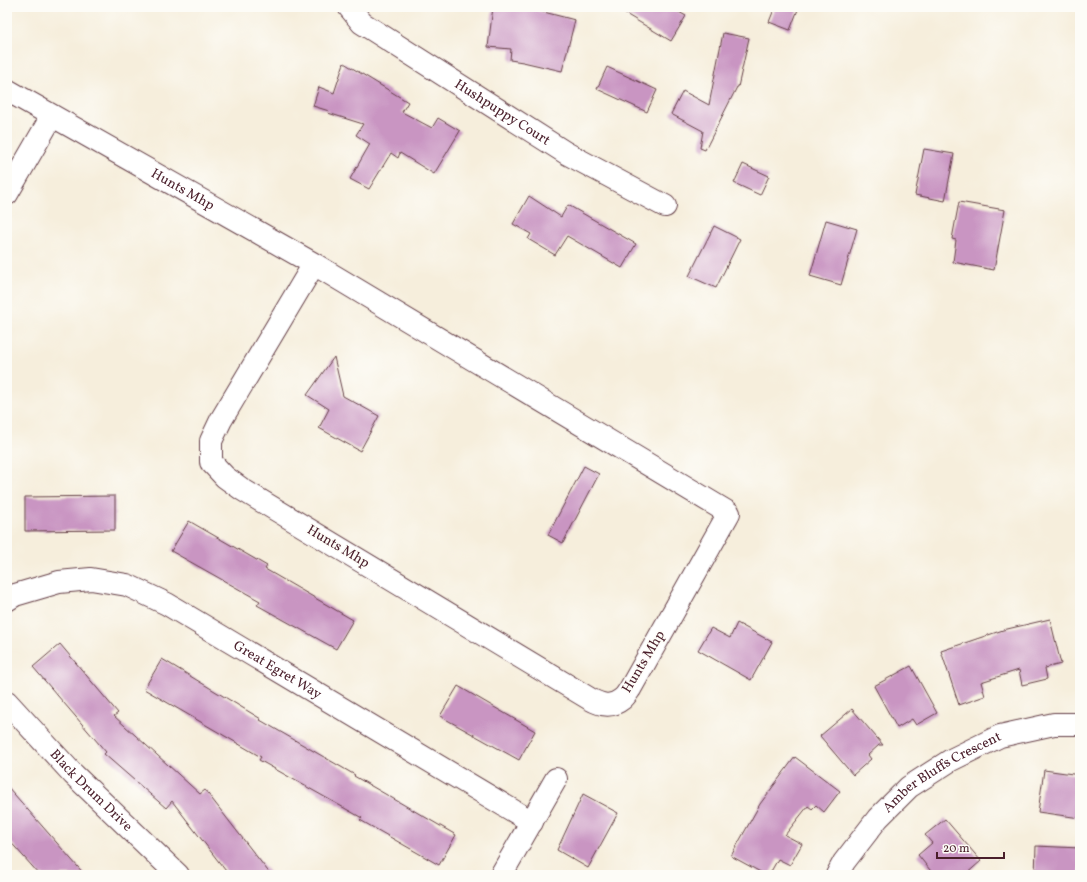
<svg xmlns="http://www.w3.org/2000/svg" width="1087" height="882" font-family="Vollkorn,serif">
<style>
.building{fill:#c995c2}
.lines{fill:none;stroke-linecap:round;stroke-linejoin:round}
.minor-casing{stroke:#643e46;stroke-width:24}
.minor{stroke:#fff;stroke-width:22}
.labels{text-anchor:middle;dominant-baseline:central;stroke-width:3;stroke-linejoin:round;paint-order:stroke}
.street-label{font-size:14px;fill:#4a1f2b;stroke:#fdfcf7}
</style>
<rect width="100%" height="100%" fill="#fdfcf7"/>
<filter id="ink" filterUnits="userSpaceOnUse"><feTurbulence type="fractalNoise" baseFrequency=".025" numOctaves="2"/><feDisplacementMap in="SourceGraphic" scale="8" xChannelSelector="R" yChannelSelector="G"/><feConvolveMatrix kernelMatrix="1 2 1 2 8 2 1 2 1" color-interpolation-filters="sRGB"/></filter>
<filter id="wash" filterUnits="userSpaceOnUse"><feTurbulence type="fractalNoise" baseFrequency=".012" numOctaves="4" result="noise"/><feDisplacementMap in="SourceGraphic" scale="16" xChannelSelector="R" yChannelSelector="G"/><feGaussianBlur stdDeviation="0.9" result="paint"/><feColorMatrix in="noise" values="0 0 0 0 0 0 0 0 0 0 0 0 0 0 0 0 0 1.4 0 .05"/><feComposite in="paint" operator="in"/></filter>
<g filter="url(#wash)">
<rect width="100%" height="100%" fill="#f6eedc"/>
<g id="blocks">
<!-- building -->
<g class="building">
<path d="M 493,7 L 524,7 L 575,20 L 562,71 L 523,62 L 510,60 L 511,49 L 488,47 Z"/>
<path d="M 614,7 L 670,7 L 686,16 L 671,41 Z"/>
<path d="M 775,7 L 799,7 L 790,30 L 769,22 Z"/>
<path d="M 723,33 L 749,38 L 738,87 L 737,87 L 705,150 L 700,148 L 703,131 L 671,114 L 683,91 L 709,105 Z"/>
<path d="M 344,63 L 408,102 L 402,112 L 432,128 L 438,118 L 460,131 L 434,174 L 400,153 L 398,158 L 391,153 L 369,189 L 350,179 L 370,144 L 356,135 L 363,124 L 328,113 L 329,111 L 313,106 L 319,87 L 334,93 Z"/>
<path d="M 607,67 L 657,90 L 647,112 L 597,89 Z"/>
<path d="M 924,149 L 954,154 L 945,201 L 915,195 Z"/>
<path d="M 743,164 L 769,176 L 760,195 L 734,183 Z"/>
<path d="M 529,196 L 561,217 L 568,205 L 636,244 L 622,268 L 567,236 L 555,255 L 528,239 L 531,234 L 513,224 Z"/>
<path d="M 959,202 L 1005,210 L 994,270 L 953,262 L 956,240 L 952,239 Z"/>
<path d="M 826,220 L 857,229 L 841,285 L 810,276 Z"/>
<path d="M 714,226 L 740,239 L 716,288 L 689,276 Z"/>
<path d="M 334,357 L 343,396 L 379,416 L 360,451 L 319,428 L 329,409 L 307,395 Z"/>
<path d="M 584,466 L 599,474 L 563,543 L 548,535 Z"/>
<path d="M 115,496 L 115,530 L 25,531 L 25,497 Z"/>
<path d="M 189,521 L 267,566 L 265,569 L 353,620 L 336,649 L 257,605 L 260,601 L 171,551 Z"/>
<path d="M 1050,619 L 1061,664 L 1045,668 L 1047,679 L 1022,685 L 1019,670 L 981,682 L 985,696 L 959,705 L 941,651 L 1003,630 Z"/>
<path d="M 737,623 L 772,642 L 751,680 L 698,650 L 711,628 L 730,638 Z"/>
<path d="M 60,644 L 118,713 L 114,716 L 200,794 L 205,790 L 271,875 L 229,875 L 172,801 L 166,808 L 104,754 L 106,752 L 33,667 Z"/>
<path d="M 162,659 L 261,719 L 260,720 L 355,775 L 354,776 L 456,835 L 439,865 L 360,820 L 362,818 L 259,760 L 261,757 L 144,689 Z"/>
<path d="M 911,666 L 937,713 L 916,725 L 912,719 L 897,728 L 874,686 Z"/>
<path d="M 458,686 L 535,731 L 519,760 L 440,716 Z"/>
<path d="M 852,709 L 883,745 L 879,745 L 868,755 L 871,759 L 853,775 L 820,736 Z"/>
<path d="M 795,757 L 840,791 L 824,812 L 816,805 L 812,809 L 808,806 L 785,835 L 802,844 L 790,865 L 778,859 L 769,875 L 766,875 L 731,856 L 760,804 Z"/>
<path d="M 1044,770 L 1080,775 L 1080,818 L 1038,812 Z"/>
<path d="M 7,786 L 85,875 L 40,875 L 7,838 Z"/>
<path d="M 583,794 L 618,813 L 588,868 L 557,850 Z"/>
<path d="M 945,819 L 981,861 L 965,875 L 934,875 L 918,855 L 932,843 L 925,835 Z"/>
<path d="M 1036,846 L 1080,848 L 1080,875 L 1035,875 Z"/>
</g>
</g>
</g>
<g filter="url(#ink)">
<use href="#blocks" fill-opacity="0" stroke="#643e46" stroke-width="1"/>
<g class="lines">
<defs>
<g id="minor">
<path id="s1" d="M 349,7 L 362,23 L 566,153 L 665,206"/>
<path id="s2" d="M 7,90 L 314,264 L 729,513 L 630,689 C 628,692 625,697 622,699 C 611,708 601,705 590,699 L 243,490 L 225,477 L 211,462 L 211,441 L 221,420 L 314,264"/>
<path d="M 7,194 L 52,116"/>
<path id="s3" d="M 7,600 L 15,595 L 59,582 L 91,579 L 127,585 L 167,604 L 532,822"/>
<path id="s4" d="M 7,702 L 73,774 L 178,875"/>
<path d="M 501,875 L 556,779"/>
<path id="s5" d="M 837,875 L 844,862 L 878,818 L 909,787 L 951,760 L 1000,736 L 1054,724 L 1080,724"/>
</g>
</defs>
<!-- minor casing -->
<use href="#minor" class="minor-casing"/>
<!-- minor -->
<use href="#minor" class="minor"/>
</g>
</g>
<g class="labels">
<!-- street labels -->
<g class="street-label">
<text stroke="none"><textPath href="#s1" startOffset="187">Hushpuppy Court</textPath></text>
<text stroke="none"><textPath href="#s2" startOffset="202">Hunts Mhp</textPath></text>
<text transform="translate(338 547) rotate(31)">Hunts Mhp</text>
<text transform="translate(644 662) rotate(-59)">Hunts Mhp</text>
<text stroke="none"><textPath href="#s3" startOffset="297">Great Egret Way</textPath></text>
<text stroke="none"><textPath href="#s5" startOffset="150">Amber Bluffs Crescent</textPath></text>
<text stroke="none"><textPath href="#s4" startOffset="122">Black Drum Drive</textPath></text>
</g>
</g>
<!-- margin -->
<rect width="1087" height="882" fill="none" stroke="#fdfcf7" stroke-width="24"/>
<!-- scale -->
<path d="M937 852v6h67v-6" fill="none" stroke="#4a1f2b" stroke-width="2"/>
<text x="943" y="852" font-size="12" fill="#4a1f2b" stroke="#fdfcf7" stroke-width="3" paint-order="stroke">20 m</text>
</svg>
